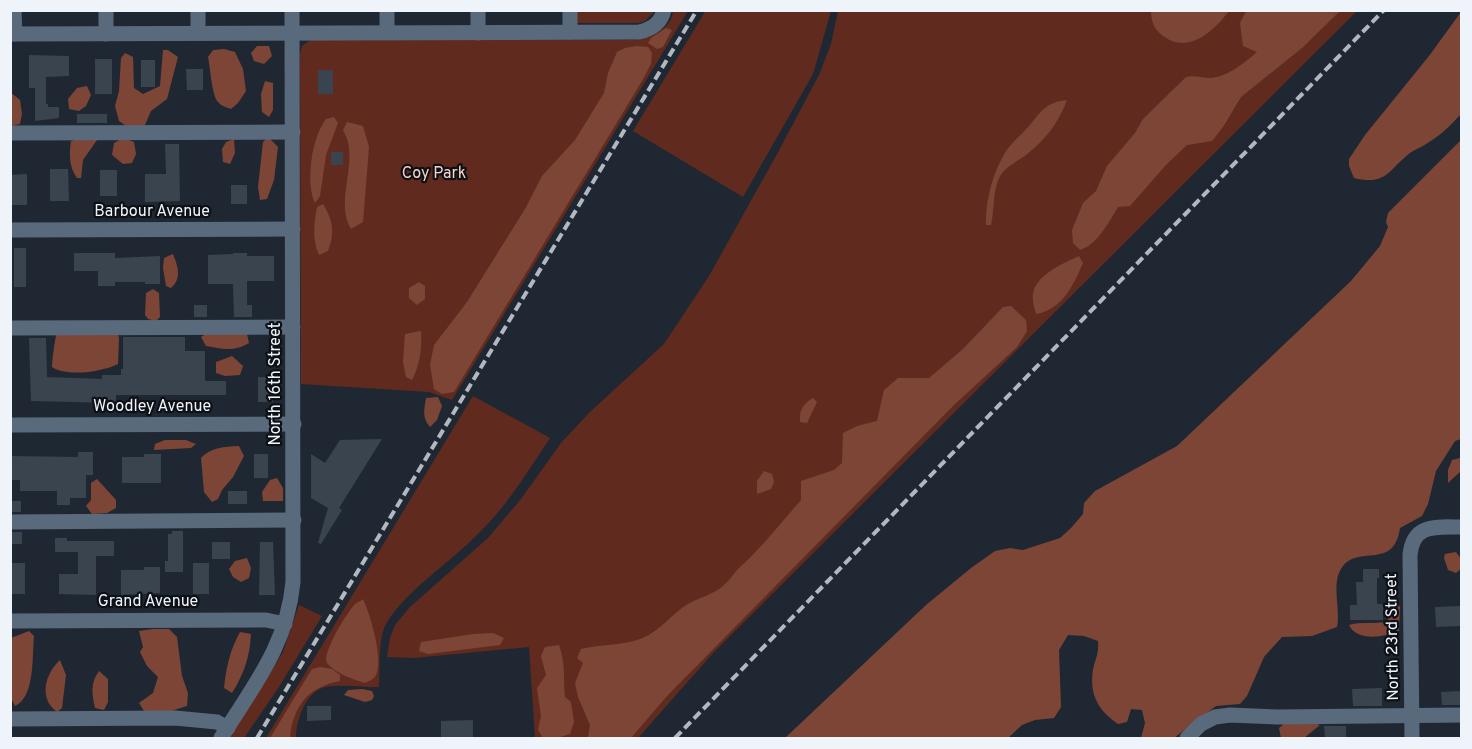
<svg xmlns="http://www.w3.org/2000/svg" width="1472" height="749" font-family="Overpass,sans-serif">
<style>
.green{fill:#602b1e}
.forest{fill:#7d4536}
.building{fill:#3a444f}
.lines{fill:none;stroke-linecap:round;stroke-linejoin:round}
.minor{stroke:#596a7d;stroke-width:15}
.rail{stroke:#b2b8c0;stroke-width:4;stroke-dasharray:9 4.5;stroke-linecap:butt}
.labels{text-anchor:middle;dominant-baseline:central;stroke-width:4.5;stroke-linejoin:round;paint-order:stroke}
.park-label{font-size:16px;fill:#f8d2c8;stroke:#0d1015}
.street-label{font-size:16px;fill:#eff4fb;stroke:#0d1015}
</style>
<rect width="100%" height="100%" fill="#1f2832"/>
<!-- green -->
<g class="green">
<path d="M 706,10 L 831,11 L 813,74 L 743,197 L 633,131 Z"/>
<path d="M 572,11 L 655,11 L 645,21 L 639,23 L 576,23 Z"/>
<path d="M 673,11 L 688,11 L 452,400 L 429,392 L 301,384 L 300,53 L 302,46 L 309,41 L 316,40 L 634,40 C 650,38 672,29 673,11 Z"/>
<path d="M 838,11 L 1357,11 L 714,652 L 638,738 L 535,738 L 529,647 L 414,658 L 387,657 L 390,638 L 395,625 L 410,607 L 488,538 L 521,499 L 561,443 L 590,412 L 664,344 L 709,276 L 776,156 L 819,75 L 831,44 Z"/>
<path d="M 473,396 L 550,438 C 528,471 507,506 478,534 C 452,561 404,592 386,624 C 378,638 380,670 379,687 C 363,687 340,684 325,687 C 305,692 296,721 296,738 L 266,738 Z"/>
<path d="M 299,605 L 322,616 L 279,687 L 244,738 L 230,738 L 283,652 Z"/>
</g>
<!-- forest -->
<g class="forest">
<path d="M 1151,11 L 1151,10 L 1229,11 C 1214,31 1187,56 1162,35 C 1154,29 1151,21 1151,11 Z"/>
<path d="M 1246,11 L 1340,11 L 1302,48 L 1241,97 L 1223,127 L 1212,141 L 1187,145 L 1166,165 L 1130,206 L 1118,207 C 1109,222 1097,245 1080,250 L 1073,243 L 1072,230 L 1083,203 L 1096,191 L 1107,166 L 1135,133 L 1143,119 L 1186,77 C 1195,75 1201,78 1210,78 C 1228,77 1244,63 1257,52 L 1243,46 L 1240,23 Z"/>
<path d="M 1461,12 L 1461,114 C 1451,125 1440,136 1426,144 C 1421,148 1415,149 1410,153 C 1389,169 1387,186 1354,178 L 1349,166 L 1349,159 L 1365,135 L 1429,56 Z"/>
<path d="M 666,28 L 672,30 L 663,47 L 657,49 L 648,43 L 651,38 Z"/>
<path d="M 257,46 L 269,46 L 272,56 L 264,64 L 254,61 L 251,53 Z"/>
<path d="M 637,46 L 648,47 L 652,53 L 651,64 L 642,81 L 454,392 L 442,394 L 434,389 L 430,365 L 434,345 L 467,302 L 525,209 L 542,176 L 575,140 L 604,93 L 608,73 L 617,52 L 625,48 Z"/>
<path d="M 224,49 L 235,52 L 243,69 L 246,91 L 238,103 L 231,109 C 226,107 221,106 218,102 C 212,96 210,66 208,57 L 213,50 Z"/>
<path d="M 163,50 L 168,50 L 178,57 L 167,99 L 151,111 L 144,127 L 129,128 L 119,121 L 115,106 L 119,91 L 121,58 L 125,53 L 133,57 L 134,88 L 143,94 L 160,86 Z"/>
<path d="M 265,81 L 273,83 L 273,110 L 269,117 L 262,112 L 261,94 Z"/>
<path d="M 87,86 L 91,95 L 86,106 L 79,111 L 69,109 L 68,99 L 77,88 Z"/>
<path d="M 10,92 L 20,100 L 22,114 L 20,124 L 11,126 Z"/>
<path d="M 1067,100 C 1058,124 1045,140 1026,155 C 1019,160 1009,165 1003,172 C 992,185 995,209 991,225 L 986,225 C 985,202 993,172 1005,153 C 1011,143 1022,134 1030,125 C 1042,110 1047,102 1067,100 Z"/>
<path d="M 334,117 L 338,123 L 326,155 L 320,196 L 315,203 C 305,182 312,137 326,119 Z"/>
<path d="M 347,122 L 363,126 L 369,147 L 363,222 L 351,229 C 337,205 352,175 349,149 C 349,142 346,136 343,130 Z"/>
<path d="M 84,137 L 97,140 L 83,160 L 81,178 L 77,178 C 69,167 69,154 71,141 Z"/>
<path d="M 268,137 L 278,147 L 274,180 L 267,199 L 260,200 L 258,187 L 263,142 Z"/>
<path d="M 123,138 L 134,142 L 136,154 L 132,163 L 123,164 L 112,155 L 114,143 Z"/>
<path d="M 234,139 L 235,153 L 230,164 L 223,162 L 222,149 L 226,142 Z"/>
<path d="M 1461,140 L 1461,439 L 1455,441 L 1436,471 L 1428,504 L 1422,516 L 1400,528 C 1394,570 1360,545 1343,566 C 1330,582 1341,609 1337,627 L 1312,636 L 1282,637 L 1264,657 L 1247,696 L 1240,704 L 1216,706 L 1174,738 L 1141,738 L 1145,723 L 1142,710 L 1131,709 L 1127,722 L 1118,724 C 1096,709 1088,691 1094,665 C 1097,656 1099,650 1098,641 L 1084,636 L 1068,635 L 1059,650 L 1061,707 L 1054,718 L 1035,720 L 1022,725 L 1008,738 L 785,738 L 926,605 L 971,568 L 995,551 L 1010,548 L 1023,550 L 1060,538 L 1071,528 L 1083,514 L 1084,503 L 1095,491 L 1177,446 L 1351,281 L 1380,246 L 1388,227 L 1386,222 L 1388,213 Z"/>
<path d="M 323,204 C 333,221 335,232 328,251 L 319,255 C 312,240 314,223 317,207 Z"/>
<path d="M 173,254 C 178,267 182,278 171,288 L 166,286 L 163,268 L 164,258 Z"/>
<path d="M 1079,256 L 1083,263 C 1074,284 1062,310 1036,314 C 1035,309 1033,304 1033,300 C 1030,277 1062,264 1079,256 Z"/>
<path d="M 419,282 L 425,286 L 425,299 L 417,305 L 409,298 L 409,288 Z"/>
<path d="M 153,289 L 159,293 L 160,317 L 156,321 L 148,319 L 145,315 L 146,293 Z"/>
<path d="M 1011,306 L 1026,320 L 1027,331 L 1017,347 L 954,405 L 667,696 L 631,738 L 588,738 L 590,725 L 578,697 L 575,683 L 583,663 L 577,658 L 581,649 C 601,644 621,646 640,639 C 661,631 670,615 688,604 C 700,597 713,595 724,585 C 730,580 734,573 739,568 C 762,547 781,523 801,500 L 801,481 L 834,470 L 842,463 L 843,433 L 857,426 L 877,421 L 884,390 L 898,378 L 929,378 L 963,349 L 1003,307 Z"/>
<path d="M 421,331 C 422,349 420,364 412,380 L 406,377 L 403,362 L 405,334 Z"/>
<path d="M 117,332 L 119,338 L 118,364 C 102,372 67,377 52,367 C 52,360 55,337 57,333 Z"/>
<path d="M 209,332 L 247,334 L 249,343 C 234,352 222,349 206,346 L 201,337 Z"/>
<path d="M 232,356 L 243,366 L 240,375 L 225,376 L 216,373 L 216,362 Z"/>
<path d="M 438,397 L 442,406 L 437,420 L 430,427 C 422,418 424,410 426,398 Z"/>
<path d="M 813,398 L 817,402 L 807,423 L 800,422 C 799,410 803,404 813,398 Z"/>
<path d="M 165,440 L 186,440 L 196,444 L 191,448 L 154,450 L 155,444 Z"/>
<path d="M 239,446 L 244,456 L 233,477 L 222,490 L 218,499 L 212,502 L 204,492 L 201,458 C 211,447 224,447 239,446 Z"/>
<path d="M 1460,458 L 1461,471 L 1448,483 L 1448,470 L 1452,460 Z"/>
<path d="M 764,471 L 772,474 L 774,482 L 771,489 L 757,494 L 757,481 Z"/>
<path d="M 277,478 L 283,488 L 283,501 L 263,501 L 262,492 L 270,480 Z"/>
<path d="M 97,479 L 116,500 L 116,508 L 107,513 L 92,514 L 86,506 L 91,500 L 91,483 Z"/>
<path d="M 1456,552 L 1461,559 L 1461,569 L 1456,573 L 1448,570 L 1444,558 L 1445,554 Z"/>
<path d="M 247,558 L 251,568 L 249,578 L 241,582 L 233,577 L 229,569 L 235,561 Z"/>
<path d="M 363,599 C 370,613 384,661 376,675 C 374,679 369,681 365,683 C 352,679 336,674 327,663 C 321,654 348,611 355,604 C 356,603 363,600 363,599 Z"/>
<path d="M 1397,602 L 1400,607 L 1399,631 C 1384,637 1357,642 1349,625 C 1362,621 1375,625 1388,621 L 1390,606 Z"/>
<path d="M 153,629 L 169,629 L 177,637 L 182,676 L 188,693 L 187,706 L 171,711 L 144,711 L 139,703 L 153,693 L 158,677 L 147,666 L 140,652 L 143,647 L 139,631 Z"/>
<path d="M 29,631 L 34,636 C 32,657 35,697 15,706 L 11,698 L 11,638 Z"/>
<path d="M 240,632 L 251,634 C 250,656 244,674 232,693 L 224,688 C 226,668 230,650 240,632 Z"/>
<path d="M 493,633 L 504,638 L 500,645 L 428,654 L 419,651 L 421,642 L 473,634 Z"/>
<path d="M 559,645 C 566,664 563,678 565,697 L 571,702 L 574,722 L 570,734 L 557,738 L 543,738 L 538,730 L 541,716 L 537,688 L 546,675 L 541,656 L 545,647 Z"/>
<path d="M 60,660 L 66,675 L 62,708 L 57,712 C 38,698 45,674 60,660 Z"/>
<path d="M 320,667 L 332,669 L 340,675 L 340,681 C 308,687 293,706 290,738 L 270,738 L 312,669 Z"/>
<path d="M 99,671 L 108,679 L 108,702 L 104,710 L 95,708 C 92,695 90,683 99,671 Z"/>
<path d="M 362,689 L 372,691 L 374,696 L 372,700 L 365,702 L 344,695 L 348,690 Z"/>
<path d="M 1306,721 L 1320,725 L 1304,738 L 1281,738 L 1279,728 L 1285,723 Z"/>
</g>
<!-- building -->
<g class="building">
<path d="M 29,55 L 69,56 L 69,76 L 46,77 L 46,104 L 48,104 L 48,107 L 59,107 L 59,118 L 35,121 L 35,88 L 29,88 Z"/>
<rect x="95" y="59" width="17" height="35"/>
<rect x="141" y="60" width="14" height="27"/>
<path d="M 186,69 L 203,69 L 203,90 L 187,90 Z"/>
<rect x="318" y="70" width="15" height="24"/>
<rect x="77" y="114" width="30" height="9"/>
<path d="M 165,144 L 179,144 L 180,201 L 145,202 L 145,174 L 166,174 Z"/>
<rect x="331" y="152" width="12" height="13"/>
<path d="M 50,169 L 68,169 L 69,201 L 50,201 Z"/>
<rect x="100" y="170" width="17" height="26"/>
<path d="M 27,174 L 27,205 L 10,205 L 10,175 Z"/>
<rect x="231" y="185" width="16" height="19"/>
<rect x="14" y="248" width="12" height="39"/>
<path d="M 74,253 L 115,253 L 115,258 L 160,256 L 160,284 L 145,284 L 145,282 L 115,282 L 115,286 L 98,286 L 98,271 L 74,271 Z"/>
<path d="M 233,253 L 247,253 L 247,256 L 274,256 L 274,281 L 247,281 L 247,305 L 252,305 L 252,317 L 234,317 L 233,284 L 208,284 L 208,255 L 233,254 Z"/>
<rect x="194" y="305" width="13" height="12"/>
<path d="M 123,337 L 185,337 L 185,351 L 205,351 L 205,381 L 226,381 L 226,395 L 116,395 L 116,403 L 31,401 L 29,338 L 46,338 L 47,377 L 102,379 L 102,375 L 121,375 L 121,369 L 123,369 Z"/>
<rect x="258" y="377" width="15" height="25"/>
<path d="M 382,439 L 339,508 L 342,510 L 321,544 L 318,543 L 328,508 L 311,498 L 311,454 L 325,463 L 340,440 Z"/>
<path d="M 78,452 L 93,452 L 93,475 L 86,475 L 86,498 L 70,498 L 70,505 L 57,505 L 57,491 L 20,491 L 20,480 L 10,480 L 10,456 L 78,457 Z"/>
<path d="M 144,454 L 161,454 L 161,483 L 122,483 L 122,457 L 144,457 Z"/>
<rect x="254" y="454" width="14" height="24"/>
<rect x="228" y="491" width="19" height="13"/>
<rect x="11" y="501" width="10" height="11"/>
<path d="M 172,531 L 183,531 L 183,572 L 165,572 L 165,561 L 168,561 L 168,534 L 172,534 Z"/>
<rect x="10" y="532" width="12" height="12"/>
<path d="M 55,538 L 67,538 L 67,541 L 114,541 L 114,556 L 96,556 L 96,595 L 59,594 L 59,574 L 78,574 L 78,552 L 55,552 Z"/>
<rect x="212" y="542" width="18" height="17"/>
<path d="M 260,542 L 273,542 L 275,595 L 259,595 Z"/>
<rect x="10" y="563" width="15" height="31"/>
<rect x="193" y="563" width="16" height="31"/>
<path d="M 144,567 L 160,567 L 160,593 L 121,595 L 121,570 L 144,570 Z"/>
<path d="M 1363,569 L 1379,569 L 1379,578 L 1377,578 L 1377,604 L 1383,604 L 1383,620 L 1350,620 L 1350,605 L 1357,605 L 1356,582 L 1363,582 Z"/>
<path d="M 1461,606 L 1461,626 L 1436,627 L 1435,607 Z"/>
<path d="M 1382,688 L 1382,706 L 1353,706 L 1352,689 Z"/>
<path d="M 1461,691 L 1461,705 L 1442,705 L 1441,692 Z"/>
<path d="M 307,706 L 331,706 L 331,720 L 307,721 Z"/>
<path d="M 473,720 L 473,738 L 441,738 L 441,721 Z"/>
<path d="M 1324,726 L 1346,726 L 1346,738 L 1325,738 Z"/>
</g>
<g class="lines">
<!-- minor -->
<g class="minor">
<path d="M 14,10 L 15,34"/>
<path d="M 106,10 L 106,34"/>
<path d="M 478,10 L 478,33"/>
<path d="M 570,10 L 570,32"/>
<path d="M 387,32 L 387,10"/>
<path d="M 198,33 L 198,10"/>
<path d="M 10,34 L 639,32 C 652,29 661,23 664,10"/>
<path d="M 10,133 L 293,132"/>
<path d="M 10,230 L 293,229"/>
<path d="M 10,328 L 293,327"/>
<path d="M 10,425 L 294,424"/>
<path d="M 10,522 L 294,520"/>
<path d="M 10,621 L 266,620 L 285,624"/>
<path d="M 10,719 L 175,718 L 217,722 L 228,728"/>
<path d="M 221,738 C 253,686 287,646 293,582 L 292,10"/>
<path d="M 1187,738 L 1201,724 L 1215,717 L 1230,715 L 1277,717 L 1462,715"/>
<path d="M 1412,738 L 1410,555 C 1413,523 1436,527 1462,527"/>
</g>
<!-- rail -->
<g class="rail">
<path d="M 257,738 L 697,10"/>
<path d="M 675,738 L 1384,10"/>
</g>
</g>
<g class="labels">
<!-- park labels -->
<g class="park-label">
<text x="434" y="174">Coy Park</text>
</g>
<!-- street labels -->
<g class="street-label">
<text x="152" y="212">Barbour Avenue</text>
<text transform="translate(276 384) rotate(-90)">North 16th Street</text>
<text x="152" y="407">Woodley Avenue</text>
<text x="148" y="602">Grand Avenue</text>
<text transform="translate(1393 637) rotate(-91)">North 23rd Street</text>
</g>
</g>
<!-- border -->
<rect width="1472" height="749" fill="none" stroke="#eff4fb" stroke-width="24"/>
</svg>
